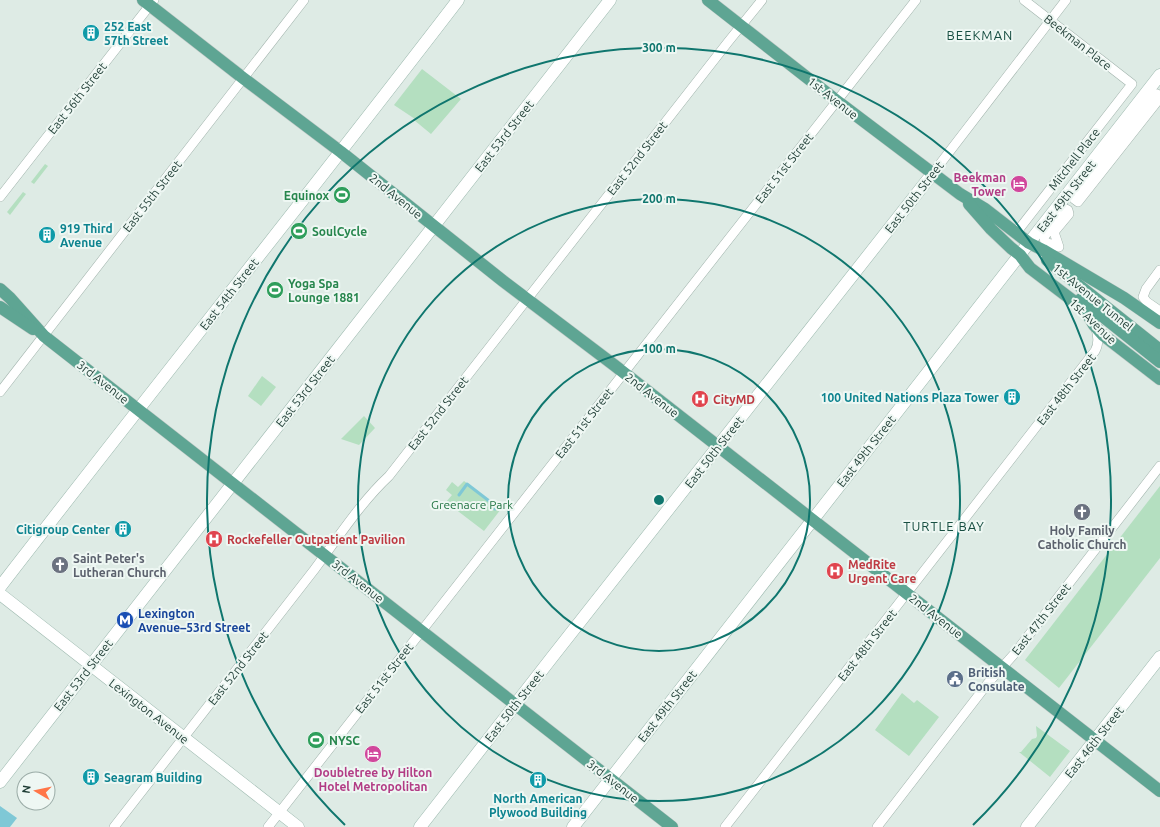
<svg xmlns="http://www.w3.org/2000/svg" width="1160" height="827" font-family="Ubuntu,sans-serif">
<style>
.green{fill:#b4dfc0}
.water{fill:#7fc8d6}
.lines{fill:none;stroke-linecap:round;stroke-linejoin:round}
.stream{stroke:#7fc8d6;stroke-width:3}
.street-casing{stroke:#a1b3ac;stroke-width:10}
.secondary-casing{stroke:#9cb8ae;stroke-width:13}
.primary-casing{stroke:#c0c8c6;stroke-width:13}
.street{stroke:#fff;stroke-width:9}
.secondary{stroke:#fff;stroke-width:12}
.primary{stroke:#5ea593;stroke-width:12}
.ring{fill:none;stroke:#0f766e;stroke-width:2}
.labels{text-anchor:middle;dominant-baseline:central;stroke-width:4;stroke-linejoin:round;paint-order:stroke}
.culture-label{font-size:12px;font-weight:bold;fill:#0d838f;stroke:#eef7f3;text-anchor:start}
.street-label{font-size:12px;fill:#1e3c34;stroke:#eef7f3}
.hotel-label{font-size:12px;font-weight:bold;fill:#b23c85;stroke:#eef7f3;text-anchor:end}
.leisure-label{font-size:12px;font-weight:bold;fill:#27864d;stroke:#eef7f3;text-anchor:start}
.health-label{font-size:12px;font-weight:bold;fill:#be3a42;stroke:#eef7f3;text-anchor:start}
.park-label{font-size:12px;fill:#247645;stroke:#eef7f3}
.worship-label{font-size:12px;font-weight:bold;fill:#5b616d;stroke:#eef7f3}
.transit-label{font-size:12px;font-weight:bold;fill:#164399;stroke:#eef7f3;text-anchor:start}
.service-label{font-size:12px;font-weight:bold;fill:#4e5e75;stroke:#eef7f3;text-anchor:start}
.neighbourhood-label{font-size:13px;letter-spacing:1px;fill:#184f42;stroke:#eef7f3}
.centre{fill:#0f766e;stroke:#eef7f3;stroke-width:2}
.ring-label{font-size:12px;text-anchor:middle;font-weight:bold;fill:#0f766e;stroke:#eef7f3;stroke-width:4;stroke-linejoin:round;paint-order:stroke}
</style>
<rect width="100%" height="100%" fill="#deebe5"/>
<!-- green -->
<g class="green">
<path d="M 422,69 L 461,99 L 431,134 L 414,120 L 415,119 L 394,105 Z"/>
<path d="M 45,164 L 48,166 L 34,184 L 31,182 Z"/>
<path d="M 23,192 L 26,194 L 10,215 L 7,212 Z"/>
<path d="M 262,376 L 276,387 L 261,406 L 248,396 Z"/>
<path d="M 364,416 L 375,428 L 359,445 L 341,439 Z"/>
<path d="M 464,481 L 501,509 L 484,531 L 446,502 L 452,495 L 446,490 L 452,482 L 458,487 Z"/>
<path d="M 1160,486 L 1160,558 L 1059,688 L 1025,660 Z"/>
<path d="M 902,693 L 914,703 L 917,700 L 939,717 L 909,756 L 875,730 Z"/>
<path d="M 1036,726 L 1070,751 L 1050,777 L 1019,752 L 1021,752 L 1032,739 L 1036,738 L 1037,736 Z"/>
</g>
<!-- water -->
<path class="water" d="M 0,806 L 17,818 L 10,827 L 0,827 Z"/>
<g class="lines">
<!-- stream -->
<path class="stream" d="M 459,495 L 467,484 L 497,507 L 495,509"/>
<defs>
<g id="street">
<path d="M 1160,96 L 1157,94 L 1074,199 L 1078,202 L 1160,98"/>
<path d="M 933,173 L 1066,0"/>
<path d="M 0,197 L 154,0"/>
<path d="M 1066,209 L 1068,210 L 1069,214 L 1054,232 L 1059,247 L 1045,242 L 1044,237 Z"/>
<path d="M 1016,233 L 1132,84 L 1024,0"/>
<path d="M 1160,270 L 1146,289 L 1143,297 L 1147,302 L 1160,311"/>
<path d="M 0,392 L 304,0"/>
<path d="M 114,827 L 314,570 C 337,539 361,502 389,476 L 728,42 L 762,0"/>
<path d="M 268,827 L 916,0"/>
<path d="M 725,827 L 1095,351 C 1099,344 1098,334 1095,326"/>
<path d="M 877,827 L 988,683 L 1015,653 L 1160,466"/>
</g>
<g id="secondary">
<path d="M 0,587 C 152,390 307,197 458,0"/>
<path d="M 0,594 L 298,827"/>
<path d="M 0,782 L 610,0"/>
<path d="M 420,827 L 553,656 L 933,173"/>
<path d="M 573,827 L 1160,75"/>
<path d="M 1027,827 L 1160,657"/>
</g>
<g id="primary">
<path d="M 143,0 L 243,78 L 341,152 L 503,281 L 614,365 L 1160,791"/>
<path d="M 708,0 L 837,101 L 960,194 L 985,209 L 1029,243 L 1043,250 L 1124,298 L 1160,323"/>
<path d="M 969,204 L 991,229 L 1011,248 L 1020,255 L 1030,268 L 1076,303 L 1087,313 L 1094,325 L 1103,335 L 1160,379"/>
<path d="M 1047,260 L 1160,350"/>
<path d="M 0,289 L 10,298 L 44,336 L 672,827"/>
<path d="M 1081,299 L 1160,362"/>
<path d="M 0,307 L 33,329"/>
</g>
</defs>
<!-- street casing -->
<use href="#street" class="street-casing"/>
<!-- secondary casing -->
<use href="#secondary" class="secondary-casing"/>
<!-- primary casing -->
<use href="#primary" class="primary-casing"/>
<!-- street -->
<use href="#street" class="street"/>
<!-- secondary -->
<use href="#secondary" class="secondary"/>
<!-- primary -->
<use href="#primary" class="primary"/>
</g>
<!-- distance rings -->
<g class="ring">
<circle cx="659" cy="500" r="151"/>
<circle cx="659" cy="500" r="301"/>
<path d="M345 825A452 452 0 1 1 973 825"/>
</g>
<!-- icons -->
<defs>
<symbol id="building-disc" viewBox="-11 -11 22 22"><circle r="9.5" fill="#0f9aa8" stroke="#eef7f3"/><path d="M-4-6H4V6H1V3H-1V6H-4ZM-2.5-4.3h1.7v1.8h-1.7ZM.8-4.3h1.7v1.8H.8ZM-2.5-1h1.7V.8h-1.7ZM.8-1h1.7V.8H.8Z" fill="#fff"/></symbol>
<symbol id="hotel-disc" viewBox="-11 -11 22 22"><circle r="9.5" fill="#d1479c" stroke="#eef7f3"/><path d="M-6-4.5h1.5V1H6V5H4.5V3h-9V5H-6ZM-4 0a1.8 1.8 0 1 1 3.6 0ZM.5 0V-2.5h3Q6-2.5 6 0Z" fill="#fff"/></symbol>
<symbol id="stadium-disc" viewBox="-11 -11 22 22"><circle r="9.5" fill="#2e9e5b" stroke="#eef7f3"/><path d="M0-5a6.5 5 0 1 0 0 10a6.5 5 0 1 0 0-10ZM-3.5-1.8h7v3.6h-7Z" fill="#fff"/></symbol>
<symbol id="hospital-disc" viewBox="-11 -11 22 22"><circle r="9.5" fill="#e0444e" stroke="#eef7f3"/><path d="M-5-5h3v3.5h4V-5h3V5h-3V1.5h-4V5h-3Z" fill="#fff"/></symbol>
<symbol id="church-disc" viewBox="-11 -11 22 22"><circle r="9.5" fill="#6b7280" stroke="#eef7f3"/><path d="M-1.2-6h2.4v3.5h3.3v2.4h-3.3V6h-2.4V-.1h-3.3v-2.4h3.3Z" fill="#fff"/></symbol>
<symbol id="metro-disc" viewBox="-11 -11 22 22"><circle r="9.5" fill="#1a4fb4" stroke="#eef7f3"/><path d="M-5.5 5V-5H-3L0 0L3-5H5.5V5H3V-.5L0 4L-3-.5V5Z" fill="#fff"/></symbol>
<symbol id="civic-disc" viewBox="-11 -11 22 22"><circle r="9.5" fill="#5c6f8a" stroke="#eef7f3"/><path d="M-.6-6.5H3V-4.5H.6V-3L4-1V1h2V6H-6V1h2V-1L-.6-3ZM-1.2 2.5V6h2.4V2.5Z" fill="#fff"/></symbol>
</defs>
<g fill-rule="evenodd">
<use href="#building-disc" x="81" y="23" width="20" height="20"/>
<use href="#hotel-disc" x="1009" y="174" width="20" height="20"/>
<use href="#stadium-disc" x="332" y="185" width="20" height="20"/>
<use href="#stadium-disc" x="289" y="221" width="20" height="20"/>
<use href="#building-disc" x="37" y="225" width="20" height="20"/>
<use href="#stadium-disc" x="265" y="280" width="20" height="20"/>
<use href="#building-disc" x="1002" y="387" width="20" height="20"/>
<use href="#hospital-disc" x="690" y="389" width="20" height="20"/>
<use href="#church-disc" x="1072" y="502" width="20" height="20"/>
<use href="#building-disc" x="113" y="519" width="20" height="20"/>
<use href="#hospital-disc" x="204" y="529" width="20" height="20"/>
<use href="#church-disc" x="50" y="555" width="20" height="20"/>
<use href="#hospital-disc" x="825" y="561" width="20" height="20"/>
<use href="#metro-disc" x="115" y="610" width="20" height="20"/>
<use href="#civic-disc" x="945" y="669" width="20" height="20"/>
<use href="#stadium-disc" x="306" y="730" width="20" height="20"/>
<use href="#hotel-disc" x="363" y="744" width="20" height="20"/>
<use href="#building-disc" x="81" y="767" width="20" height="20"/>
<use href="#building-disc" x="528" y="770" width="20" height="20"/>
</g>
<g class="labels">
<!-- culture labels -->
<g class="culture-label">
<text x="104" y="26">252 East<tspan x="104" dy="14">57th Street</tspan></text>
<text x="60" y="228">919 Third<tspan x="60" dy="14">Avenue</tspan></text>
<text x="999" y="397" text-anchor="end">100 United Nations Plaza Tower</text>
<text x="110" y="529" text-anchor="end">Citigroup Center</text>
<text x="104" y="777">Seagram Building</text>
<text x="538" y="798" text-anchor="middle">North American<tspan x="538" dy="14">Plywood Building</tspan></text>
</g>
<!-- street labels -->
<g class="street-label">
<text transform="translate(1078 42) rotate(38)">Beekman Place</text>
<text transform="translate(77 98) rotate(-52)">East 56th Street</text>
<text transform="translate(833 98) rotate(38)">1st Avenue</text>
<text transform="translate(504 136) rotate(-52)">East 53rd Street</text>
<text transform="translate(637 158) rotate(-52)">East 52nd Street</text>
<text transform="translate(1074 159) rotate(-52)">Mitchell Place</text>
<text transform="translate(784 168) rotate(-52)">East 51st Street</text>
<text transform="translate(152 196) rotate(-52)">East 55th Street</text>
<text transform="translate(396 196) rotate(39)">2nd Avenue</text>
<text transform="translate(1066 196) rotate(-52)">East 49th Street</text>
<text transform="translate(914 197) rotate(-52)">East 50th Street</text>
<text transform="translate(229 294) rotate(-52)">East 54th Street</text>
<text transform="translate(1093 297) rotate(39)">1st Avenue Tunnel</text>
<text transform="translate(1093 321) rotate(44)">1st Avenue</text>
<text transform="translate(103 382) rotate(38)">3rd Avenue</text>
<text transform="translate(1066 389) rotate(-52)">East 48th Street</text>
<text transform="translate(305 391) rotate(-52)">East 53rd Street</text>
<text transform="translate(652 395) rotate(38)">2nd Avenue</text>
<text transform="translate(438 413) rotate(-52)">East 52nd Street</text>
<text transform="translate(584 423) rotate(-52)">East 51st Street</text>
<text transform="translate(866 451) rotate(-52)">East 49th Street</text>
<text transform="translate(714 452) rotate(-52)">East 50th Street</text>
<text transform="translate(358 581) rotate(38)">3rd Avenue</text>
<text transform="translate(936 616) rotate(38)">2nd Avenue</text>
<text transform="translate(1041 619) rotate(-52)">East 47th Street</text>
<text transform="translate(867 645) rotate(-52)">East 48th Street</text>
<text transform="translate(238 668) rotate(-52)">East 52nd Street</text>
<text transform="translate(83 675) rotate(-52)">East 53rd Street</text>
<text transform="translate(384 678) rotate(-52)">East 51st Street</text>
<text transform="translate(514 706) rotate(-52)">East 50th Street</text>
<text transform="translate(667 706) rotate(-52)">East 49th Street</text>
<text transform="translate(149 711) rotate(38)">Lexington Avenue</text>
<text transform="translate(1094 742) rotate(-52)">East 46th Street</text>
<text transform="translate(613 781) rotate(38)">3rd Avenue</text>
</g>
<!-- hotel labels -->
<g class="hotel-label">
<text x="1006" y="177">Beekman<tspan x="1006" dy="14">Tower</tspan></text>
<text x="373" y="772" text-anchor="middle">Doubletree by Hilton<tspan x="373" dy="14">Hotel Metropolitan</tspan></text>
</g>
<!-- leisure labels -->
<g class="leisure-label">
<text x="329" y="195" text-anchor="end">Equinox</text>
<text x="312" y="231">SoulCycle</text>
<text x="288" y="283">Yoga Spa<tspan x="288" dy="14">Lounge 1881</tspan></text>
<text x="329" y="740">NYSC</text>
</g>
<!-- health labels -->
<g class="health-label">
<text x="713" y="399">CityMD</text>
<text x="227" y="539">Rockefeller Outpatient Pavilion</text>
<text x="848" y="564">MedRite<tspan x="848" dy="14">Urgent Care</tspan></text>
</g>
<!-- park labels -->
<g class="park-label">
<text x="472" y="504">Greenacre Park</text>
</g>
<!-- worship labels -->
<g class="worship-label">
<text x="1082" y="530">Holy Family<tspan x="1082" dy="14">Catholic Church</tspan></text>
<text x="73" y="558" text-anchor="start">Saint Peter's<tspan x="73" dy="14">Lutheran Church</tspan></text>
</g>
<!-- transit labels -->
<g class="transit-label">
<text x="138" y="613">Lexington<tspan x="138" dy="14">Avenue–53rd Street</tspan></text>
</g>
<!-- service labels -->
<g class="service-label">
<text x="968" y="672">British<tspan x="968" dy="14">Consulate</tspan></text>
</g>
<!-- neighbourhood labels -->
<g class="neighbourhood-label">
<text x="980" y="35">BEEKMAN</text>
<text x="944" y="526">TURTLE BAY</text>
</g>
</g>
<circle cx="659" cy="500" r="6" class="centre"/>
<g class="ring-label">
<text x="659" y="52">300 m</text>
<text x="659" y="203">200 m</text>
<text x="659" y="353">100 m</text>
</g>
<!-- north arrow -->
<g transform="translate(36 791) rotate(279)"><circle r="19" fill="#eef7f3" stroke="#9baca7"/>
<path d="M0-3L7 15L0 10L-7 15Z" fill="#ff7648"/>
<text y="-6" font-size="11" font-weight="bold" text-anchor="middle" fill="#1e3c34">N</text>
</g>
</svg>
